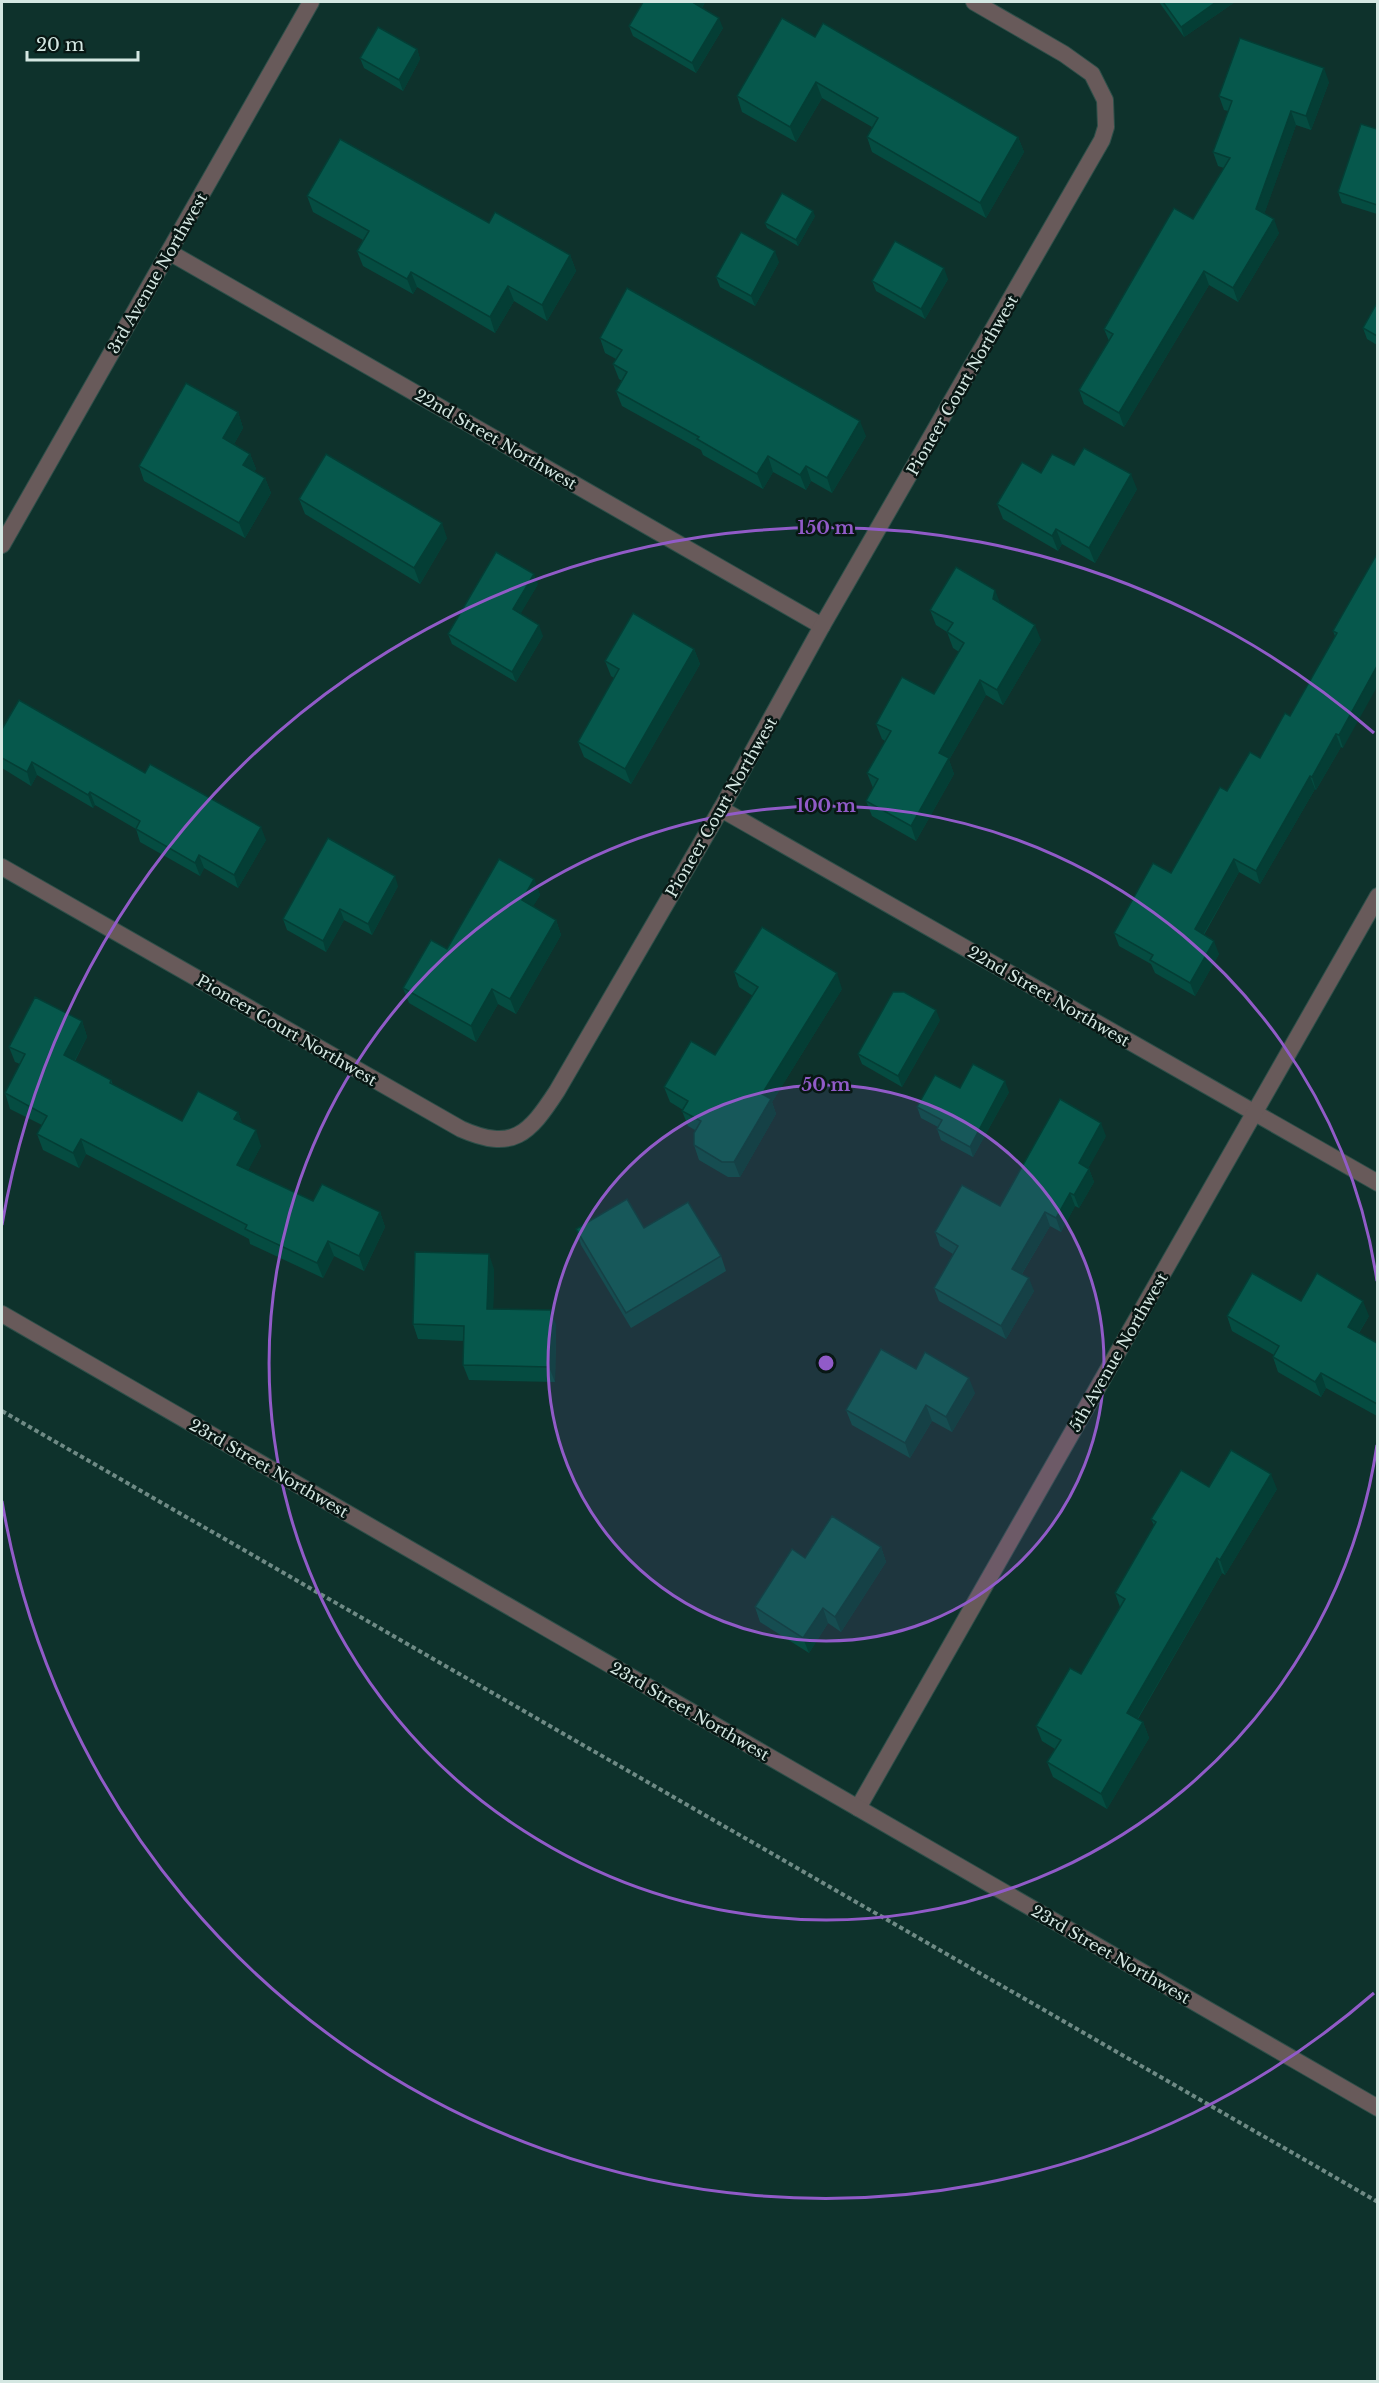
<svg xmlns="http://www.w3.org/2000/svg" width="1379" height="2383" font-family="'Libre Baskerville',serif">
<style>
.lines{fill:none;stroke-linecap:round;stroke-linejoin:round}
.minor-casing{stroke:#2e4f49;stroke-width:18}
.tertiary-casing{stroke:#2e4f49;stroke-width:18}
.path{stroke:#6f8a85;stroke-width:4;stroke-dasharray:4.5 3;stroke-linecap:butt}
.minor{stroke:#685a5a;stroke-width:16}
.tertiary{stroke:#685a5a;stroke-width:16}
.wall{fill:#054c41}
.shaded-wall{fill:#043e35}
.building{fill:#06584c;stroke:#043e35;stroke-width:1.5}
.ring{fill:none;stroke:#915bc8;stroke-width:3}
.labels{text-anchor:middle;dominant-baseline:central;stroke-width:5;stroke-linejoin:round;paint-order:stroke}
.street-label{font-size:16px;fill:#d4e7e2;stroke:#081714}
.centre{fill:#915bc8;stroke:#081714;stroke-width:3}
.ring-label{font-size:18px;text-anchor:middle;font-weight:bold;fill:#915bc8;stroke:#081714;stroke-width:5;stroke-linejoin:round;paint-order:stroke}
</style>
<rect width="100%" height="100%" fill="#0e322c"/>
<g class="lines">
<defs>
<g id="minor">
<path d="M 169,252 L 822,626"/>
<path d="M 2,545 L 311,2"/>
<path d="M 721,809 L 1378,1183"/>
<path d="M 2,867 L 461,1129 C 513,1152 529,1134 557,1091 L 721,809 L 822,626 L 1102,140 L 1106,127 L 1105,100 L 1092,74 L 1064,54 L 974,2"/>
<path d="M 858,1808 L 1378,896"/>
</g>
<path id="tertiary" d="M 2,1314 L 1378,2108"/>
</defs>
<!-- minor casing -->
<use href="#minor" class="minor-casing"/>
<!-- tertiary casing -->
<use href="#tertiary" class="tertiary-casing"/>
<!-- path -->
<path class="path" d="M 2,1411 L 1378,2202"/>
<!-- minor -->
<use href="#minor" class="minor"/>
<!-- tertiary -->
<use href="#tertiary" class="tertiary"/>
</g>
<!-- wall -->
<g class="wall">
<path d="M 643,2 L 705,2 L 702,8 L 723,28 L 696,73 L 633,36 L 629,26 Z"/>
<path d="M 1159,2 L 1235,2 L 1184,37 Z"/>
<path d="M 815,37 L 1018,137 L 1024,152 L 986,218 L 872,152 L 867,137 L 872,127 L 822,98 L 796,142 L 742,112 L 737,96 Z"/>
<path d="M 417,49 L 420,59 L 403,91 L 364,68 L 360,58 Z"/>
<path d="M 1329,82 L 1311,130 L 1296,125 L 1264,214 L 1279,233 L 1238,302 L 1209,285 L 1124,427 L 1084,404 L 1079,390 L 1109,341 L 1104,329 L 1193,219 L 1224,168 L 1218,166 L 1213,152 L 1228,111 L 1224,110 L 1219,96 Z"/>
<path d="M 1377,129 L 1377,214 L 1342,203 L 1338,192 Z"/>
<path d="M 307,196 L 489,223 L 570,255 L 576,271 L 547,321 L 514,301 L 495,333 L 417,287 L 413,294 L 363,266 L 357,251 L 363,240 L 313,212 Z"/>
<path d="M 815,216 L 798,246 L 767,228 L 765,223 Z"/>
<path d="M 779,262 L 755,306 L 720,287 L 716,277 Z"/>
<path d="M 948,279 L 925,319 L 876,291 L 872,281 Z"/>
<path d="M 1377,303 L 1377,345 L 1367,339 L 1363,328 Z"/>
<path d="M 600,338 L 866,436 L 832,493 L 811,481 L 806,490 L 773,472 L 763,489 L 703,455 L 701,450 L 622,406 L 616,391 L 622,381 L 619,379 L 613,364 L 616,359 L 605,353 Z"/>
<path d="M 238,412 L 243,428 L 234,444 L 250,454 L 256,469 L 254,471 L 265,478 L 271,493 L 245,538 L 144,481 L 139,466 Z"/>
<path d="M 1074,465 L 1137,489 L 1095,563 L 1062,544 L 1058,551 L 1003,519 L 997,504 L 1041,473 Z"/>
<path d="M 299,499 L 447,538 L 420,584 L 305,514 Z"/>
<path d="M 1377,554 L 1343,748 L 1341,747 L 1316,790 L 1315,789 L 1260,884 L 1239,872 L 1204,935 L 1219,954 L 1195,996 L 1155,973 L 1151,964 L 1119,946 L 1114,933 L 1171,873 L 1227,791 L 1260,758 L 1290,716 L 1335,636 L 1333,631 Z"/>
<path d="M 538,584 L 520,614 L 543,636 L 516,682 L 452,644 L 448,634 Z"/>
<path d="M 1000,604 L 1041,640 L 1003,705 L 986,695 L 949,760 L 954,774 L 916,841 L 872,816 L 866,801 L 873,788 L 867,773 L 885,741 L 882,739 L 876,724 L 934,694 L 959,652 L 953,648 L 947,632 L 936,625 L 930,610 Z"/>
<path d="M 694,649 L 700,664 L 631,784 L 584,757 L 578,742 L 614,678 L 611,676 L 605,661 Z"/>
<path d="M 2,729 L 145,773 L 266,840 L 238,888 L 204,868 L 200,876 L 140,842 L 136,829 L 95,805 L 93,808 L 37,775 L 31,786 L 2,768 Z"/>
<path d="M 534,879 L 540,895 L 533,906 L 556,920 L 561,935 L 516,1014 L 498,1004 L 476,1042 L 409,1003 L 403,988 L 447,949 Z"/>
<path d="M 398,886 L 372,935 L 344,920 L 326,952 L 287,930 L 283,919 Z"/>
<path d="M 734,972 L 842,989 L 772,1102 L 776,1114 L 740,1177 L 728,1177 L 699,1160 L 694,1145 L 695,1130 L 688,1126 L 682,1111 L 683,1110 L 670,1102 L 664,1087 L 715,1055 L 753,996 L 739,987 Z"/>
<path d="M 940,1020 L 902,1087 L 862,1064 L 858,1054 Z"/>
<path d="M 82,1021 L 87,1037 L 75,1061 L 111,1080 L 113,1085 L 182,1121 L 238,1112 L 242,1123 L 261,1146 L 248,1170 L 313,1201 L 380,1212 L 385,1227 L 364,1271 L 334,1256 L 323,1278 L 250,1244 L 249,1239 L 86,1154 L 79,1168 L 43,1150 L 37,1134 L 42,1125 L 10,1109 L 5,1093 L 20,1064 L 15,1062 L 9,1047 Z"/>
<path d="M 960,1088 L 1009,1092 L 973,1157 L 941,1140 L 937,1129 L 938,1127 L 921,1118 L 917,1107 Z"/>
<path d="M 1106,1136 L 1088,1168 L 1089,1169 L 1094,1182 L 1079,1208 L 1075,1206 L 1061,1232 L 1050,1226 L 1022,1274 L 1034,1291 L 1006,1339 L 939,1301 L 934,1288 L 953,1254 L 940,1246 L 935,1232 L 1000,1206 Z"/>
<path d="M 644,1228 L 721,1256 L 726,1271 L 631,1328 L 581,1245 L 576,1229 Z"/>
<path d="M 494,1269 L 493,1309 L 556,1325 L 555,1382 L 469,1380 L 463,1365 L 464,1341 L 418,1339 L 413,1324 Z"/>
<path d="M 1301,1301 L 1369,1316 L 1359,1333 L 1377,1343 L 1377,1416 L 1326,1388 L 1321,1397 L 1278,1372 L 1273,1357 L 1274,1355 L 1232,1331 L 1227,1316 Z"/>
<path d="M 916,1369 L 975,1393 L 952,1432 L 932,1421 L 910,1458 L 852,1425 L 846,1410 Z"/>
<path d="M 1209,1487 L 1277,1489 L 1225,1575 L 1222,1573 L 1138,1719 L 1143,1722 L 1149,1738 L 1107,1809 L 1053,1777 L 1047,1762 L 1055,1749 L 1042,1741 L 1036,1726 L 1081,1674 L 1120,1607 L 1115,1593 L 1154,1525 L 1151,1519 Z"/>
<path d="M 881,1547 L 886,1562 L 841,1632 L 828,1623 L 809,1653 L 760,1622 L 755,1607 L 805,1558 Z"/>
</g>
<!-- shaded-wall -->
<g class="shaded-wall">
<path d="M 695,2 L 705,2 L 698,14 L 694,3 Z"/>
<path d="M 1216,2 L 1235,2 L 1184,37 L 1181,27 Z"/>
<path d="M 719,18 L 723,28 L 696,73 L 692,63 Z"/>
<path d="M 417,49 L 420,59 L 403,91 L 399,80 Z"/>
<path d="M 1324,68 L 1329,82 L 1311,130 L 1306,116 Z"/>
<path d="M 816,82 L 822,98 L 796,142 L 790,127 Z"/>
<path d="M 1291,111 L 1296,125 L 1261,223 L 1256,209 Z"/>
<path d="M 1018,137 L 1024,152 L 986,218 L 980,203 Z"/>
<path d="M 813,211 L 815,216 L 798,246 L 796,240 Z"/>
<path d="M 1274,219 L 1279,233 L 1238,302 L 1233,288 Z"/>
<path d="M 775,251 L 779,262 L 755,306 L 751,296 Z"/>
<path d="M 570,255 L 576,271 L 547,321 L 542,305 Z"/>
<path d="M 944,268 L 948,279 L 925,319 L 921,309 Z"/>
<path d="M 1204,271 L 1209,285 L 1124,427 L 1119,413 Z"/>
<path d="M 411,272 L 417,287 L 413,294 L 407,279 Z"/>
<path d="M 508,286 L 514,301 L 495,333 L 490,317 Z"/>
<path d="M 238,412 L 243,428 L 229,453 L 223,438 Z"/>
<path d="M 860,421 L 866,436 L 832,493 L 827,478 Z"/>
<path d="M 250,454 L 256,469 L 249,480 L 243,465 Z"/>
<path d="M 768,456 L 773,472 L 763,489 L 757,474 Z"/>
<path d="M 806,466 L 811,481 L 806,490 L 800,475 Z"/>
<path d="M 1131,474 L 1137,489 L 1095,563 L 1089,548 Z"/>
<path d="M 265,478 L 271,493 L 245,538 L 239,523 Z"/>
<path d="M 442,523 L 447,538 L 420,584 L 414,568 Z"/>
<path d="M 1056,529 L 1062,544 L 1058,551 L 1052,536 Z"/>
<path d="M 534,574 L 538,584 L 517,620 L 513,609 Z"/>
<path d="M 995,590 L 1001,605 L 993,599 Z"/>
<path d="M 539,625 L 543,636 L 516,682 L 512,672 Z"/>
<path d="M 1035,625 L 1041,640 L 1003,705 L 997,690 Z"/>
<path d="M 694,649 L 700,664 L 631,784 L 625,769 Z"/>
<path d="M 1377,666 L 1377,687 L 1343,748 L 1339,735 Z"/>
<path d="M 980,680 L 986,695 L 949,760 L 954,774 L 916,841 L 911,826 L 939,753 Z"/>
<path d="M 1336,734 L 1341,747 L 1316,790 L 1312,777 Z"/>
<path d="M 32,762 L 37,775 L 31,786 L 27,772 Z"/>
<path d="M 1310,776 L 1315,789 L 1260,884 L 1256,871 Z"/>
<path d="M 90,792 L 95,805 L 93,808 L 88,795 Z"/>
<path d="M 261,827 L 266,840 L 238,888 L 234,875 Z"/>
<path d="M 199,855 L 204,868 L 200,876 L 195,863 Z"/>
<path d="M 1234,859 L 1239,872 L 1199,942 L 1195,929 Z"/>
<path d="M 395,876 L 398,886 L 372,935 L 368,924 Z"/>
<path d="M 534,879 L 540,895 L 528,915 L 522,900 Z"/>
<path d="M 340,909 L 344,920 L 326,952 L 323,941 Z"/>
<path d="M 556,920 L 561,935 L 516,1014 L 510,999 Z"/>
<path d="M 1214,941 L 1219,954 L 1195,996 L 1190,983 Z"/>
<path d="M 837,973 L 842,989 L 772,1102 L 776,1114 L 740,1177 L 734,1162 L 762,1094 Z"/>
<path d="M 492,989 L 498,1004 L 476,1042 L 471,1026 Z"/>
<path d="M 936,1010 L 940,1020 L 902,1087 L 898,1076 Z"/>
<path d="M 82,1021 L 87,1037 L 69,1071 L 64,1055 Z"/>
<path d="M 1005,1081 L 1009,1092 L 973,1157 L 970,1147 Z"/>
<path d="M 238,1112 L 244,1127 L 234,1119 Z"/>
<path d="M 1101,1123 L 1106,1136 L 1084,1176 L 1079,1163 Z"/>
<path d="M 256,1130 L 261,1146 L 243,1180 L 237,1165 Z"/>
<path d="M 81,1139 L 86,1154 L 79,1168 L 73,1153 Z"/>
<path d="M 1089,1169 L 1094,1182 L 1079,1208 L 1074,1195 Z"/>
<path d="M 1070,1193 L 1075,1206 L 1061,1232 L 1056,1218 Z"/>
<path d="M 380,1212 L 385,1227 L 364,1271 L 359,1256 Z"/>
<path d="M 1045,1212 L 1050,1226 L 1017,1282 L 1012,1269 Z"/>
<path d="M 328,1241 L 334,1256 L 323,1278 L 317,1263 Z"/>
<path d="M 489,1254 L 494,1269 L 493,1324 L 487,1309 Z"/>
<path d="M 1029,1278 L 1034,1291 L 1006,1339 L 1001,1326 Z"/>
<path d="M 1363,1301 L 1369,1316 L 1353,1342 L 1348,1327 Z"/>
<path d="M 551,1310 L 556,1325 L 555,1382 L 549,1367 Z"/>
<path d="M 1321,1373 L 1326,1388 L 1321,1397 L 1315,1382 Z"/>
<path d="M 969,1378 L 975,1393 L 952,1432 L 946,1417 Z"/>
<path d="M 926,1405 L 932,1421 L 910,1458 L 905,1443 Z"/>
<path d="M 1271,1474 L 1277,1489 L 1225,1575 L 1220,1560 Z"/>
<path d="M 881,1547 L 886,1562 L 841,1632 L 835,1617 Z"/>
<path d="M 1217,1558 L 1222,1573 L 1132,1728 L 1127,1713 Z"/>
<path d="M 823,1608 L 828,1623 L 809,1653 L 803,1638 Z"/>
<path d="M 1143,1722 L 1149,1738 L 1107,1809 L 1101,1794 Z"/>
</g>
<!-- building -->
<g class="building">
<path d="M 643,2 L 695,2 L 694,3 L 719,18 L 692,63 L 629,26 Z"/>
<path d="M 1163,2 L 1216,2 L 1181,27 Z"/>
<path d="M 782,18 L 815,37 L 823,23 L 1018,137 L 980,203 L 867,137 L 878,118 L 816,82 L 790,127 L 737,96 Z"/>
<path d="M 378,27 L 417,49 L 399,80 L 360,58 Z"/>
<path d="M 1240,38 L 1324,68 L 1306,116 L 1291,111 L 1256,209 L 1274,219 L 1233,288 L 1204,271 L 1119,413 L 1079,390 L 1113,334 L 1104,329 L 1174,208 L 1193,219 L 1230,158 L 1213,152 L 1232,101 L 1219,96 Z"/>
<path d="M 1361,124 L 1377,129 L 1377,205 L 1338,192 Z"/>
<path d="M 340,139 L 489,223 L 495,212 L 570,255 L 542,305 L 508,286 L 490,317 L 411,272 L 407,279 L 357,251 L 369,231 L 307,196 Z"/>
<path d="M 782,193 L 813,211 L 796,240 L 765,223 Z"/>
<path d="M 741,232 L 775,251 L 751,296 L 716,277 Z"/>
<path d="M 895,241 L 944,268 L 921,309 L 872,281 Z"/>
<path d="M 627,288 L 860,421 L 827,478 L 806,466 L 800,475 L 768,456 L 757,474 L 697,439 L 699,437 L 616,391 L 627,372 L 613,364 L 622,350 L 600,338 Z"/>
<path d="M 1377,303 L 1377,336 L 1363,328 Z"/>
<path d="M 186,383 L 238,412 L 223,438 L 250,454 L 243,465 L 265,478 L 239,523 L 139,466 Z"/>
<path d="M 1084,448 L 1131,474 L 1089,548 L 1056,529 L 1052,536 L 997,504 L 1022,462 L 1041,473 L 1052,454 L 1074,465 Z"/>
<path d="M 326,454 L 442,523 L 414,568 L 299,499 Z"/>
<path d="M 496,552 L 534,574 L 513,609 L 539,625 L 512,672 L 448,634 Z"/>
<path d="M 1377,554 L 1377,666 L 1339,735 L 1336,734 L 1312,777 L 1310,776 L 1256,871 L 1234,859 L 1195,929 L 1214,941 L 1190,983 L 1150,960 L 1153,955 L 1114,933 L 1153,863 L 1171,873 L 1220,787 L 1227,791 L 1250,752 L 1260,758 L 1285,713 L 1290,716 L 1337,633 L 1333,631 Z"/>
<path d="M 956,567 L 995,590 L 993,599 L 1035,625 L 997,690 L 980,680 L 939,753 L 949,758 L 911,826 L 866,801 L 878,779 L 867,773 L 891,731 L 876,724 L 902,677 L 934,694 L 964,643 L 947,632 L 953,623 L 930,610 Z"/>
<path d="M 633,613 L 694,649 L 625,769 L 578,742 L 619,669 L 605,661 Z"/>
<path d="M 19,700 L 145,773 L 150,764 L 261,827 L 234,875 L 199,855 L 195,863 L 136,829 L 140,821 L 90,792 L 88,795 L 32,762 L 27,772 L 2,758 L 2,729 Z"/>
<path d="M 328,838 L 395,876 L 368,924 L 340,909 L 323,941 L 283,919 Z"/>
<path d="M 499,859 L 534,879 L 522,900 L 556,920 L 510,999 L 492,989 L 471,1026 L 403,988 L 431,940 L 447,949 Z"/>
<path d="M 762,927 L 837,973 L 762,1094 L 771,1099 L 734,1162 L 722,1162 L 694,1145 L 694,1133 L 701,1121 L 682,1111 L 688,1101 L 664,1087 L 691,1041 L 715,1055 L 758,987 L 734,972 Z"/>
<path d="M 893,992 L 904,992 L 936,1010 L 898,1076 L 858,1054 Z"/>
<path d="M 35,997 L 82,1021 L 64,1055 L 111,1080 L 110,1083 L 182,1121 L 198,1091 L 238,1112 L 234,1119 L 256,1130 L 237,1165 L 313,1201 L 322,1184 L 380,1212 L 359,1256 L 328,1241 L 317,1263 L 245,1229 L 247,1225 L 81,1139 L 73,1153 L 37,1134 L 47,1116 L 5,1093 L 25,1054 L 9,1047 Z"/>
<path d="M 973,1064 L 1005,1081 L 970,1147 L 937,1129 L 942,1120 L 917,1107 L 935,1075 L 960,1088 Z"/>
<path d="M 1060,1099 L 1101,1123 L 1079,1163 L 1089,1169 L 1074,1195 L 1070,1193 L 1056,1218 L 1045,1212 L 1012,1269 L 1029,1278 L 1001,1326 L 934,1288 L 958,1246 L 935,1232 L 962,1185 L 1000,1206 Z"/>
<path d="M 627,1199 L 644,1228 L 688,1202 L 721,1256 L 626,1313 L 576,1229 Z"/>
<path d="M 415,1252 L 489,1254 L 487,1309 L 551,1310 L 549,1367 L 463,1365 L 464,1326 L 413,1324 Z"/>
<path d="M 1252,1273 L 1301,1301 L 1317,1273 L 1363,1301 L 1348,1327 L 1377,1343 L 1377,1404 L 1321,1373 L 1315,1382 L 1273,1357 L 1279,1346 L 1227,1316 Z"/>
<path d="M 881,1349 L 916,1369 L 925,1352 L 969,1378 L 946,1417 L 926,1405 L 905,1443 L 846,1410 Z"/>
<path d="M 1231,1450 L 1271,1474 L 1220,1560 L 1217,1558 L 1127,1713 L 1143,1722 L 1101,1794 L 1047,1762 L 1061,1740 L 1036,1726 L 1070,1668 L 1081,1674 L 1125,1599 L 1115,1593 L 1156,1522 L 1151,1519 L 1181,1470 L 1209,1487 Z"/>
<path d="M 832,1516 L 881,1547 L 835,1617 L 823,1608 L 803,1638 L 755,1607 L 792,1549 L 805,1558 Z"/>
</g>
<!-- distance rings -->
<circle cx="826" cy="1363" r="278" fill="#915bc8" fill-opacity=".12"/>
<g class="ring">
<circle cx="826" cy="1363" r="278"/>
<path d="M1377 1445A557 557 0 1 1 1377 1281"/>
<path d="M1374 1993A835 835 0 0 1 2 1501M2 1225A835 835 0 0 1 1374 733"/>
</g>
<g class="labels">
<!-- street labels -->
<g class="street-label">
<text transform="translate(157 273) rotate(-60)">3rd Avenue Northwest</text>
<text transform="translate(962 385) rotate(-60)">Pioneer Court Northwest</text>
<text transform="translate(496 439) rotate(30)">22nd Street Northwest</text>
<text transform="translate(721 807) rotate(-60)">Pioneer Court Northwest</text>
<text transform="translate(1049 996) rotate(30)">22nd Street Northwest</text>
<text transform="translate(287 1030) rotate(30)">Pioneer Court Northwest</text>
<text transform="translate(1118 1352) rotate(-60)">5th Avenue Northwest</text>
<text transform="translate(269 1468) rotate(30)">23rd Street Northwest</text>
<text transform="translate(690 1711) rotate(30)">23rd Street Northwest</text>
<text transform="translate(1111 1954) rotate(30)">23rd Street Northwest</text>
</g>
</g>
<circle cx="826" cy="1363" r="9" class="centre"/>
<g class="ring-label">
<text x="826" y="534">150 m</text>
<text x="826" y="812">100 m</text>
<text x="826" y="1091">50 m</text>
</g>
<!-- border -->
<rect width="1379" height="2383" fill="none" stroke="#d4e7e2" stroke-width="6"/>
<!-- scale -->
<path d="M27 51v9h111v-9" fill="none" stroke="#d4e7e2" stroke-width="3"/>
<text x="36" y="51" font-size="18" fill="#d4e7e2" stroke="#081714" stroke-width="4.5" paint-order="stroke">20 m</text>
</svg>
